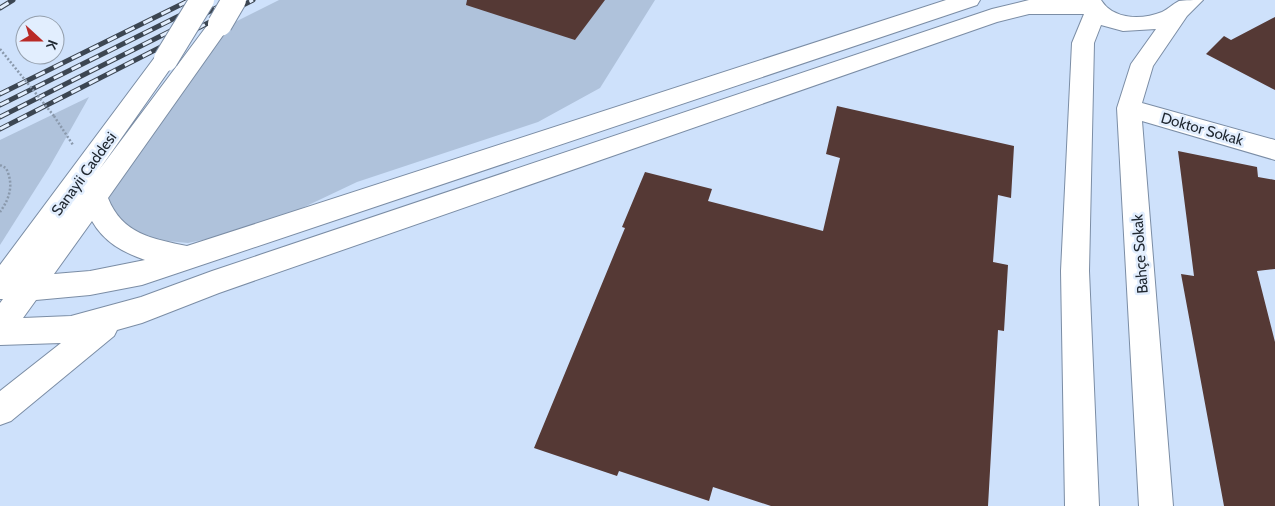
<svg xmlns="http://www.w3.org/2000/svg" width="1275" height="506" font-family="Cabin,sans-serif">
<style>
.green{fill:#afc2db}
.building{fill:#553935}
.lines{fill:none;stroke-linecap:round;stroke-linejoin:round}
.minor-casing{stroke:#7b8da5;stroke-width:2}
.path{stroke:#8a99ac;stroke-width:2.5;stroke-dasharray:2 2;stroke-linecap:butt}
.minor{fill:#fff;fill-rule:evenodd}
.rail-casing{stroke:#3c4652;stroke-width:5}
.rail{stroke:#e2eefe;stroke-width:3;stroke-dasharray:10;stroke-linecap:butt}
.minor-bridge-casing{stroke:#7b8da5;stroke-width:26;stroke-linecap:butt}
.path-bridge{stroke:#8a99ac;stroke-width:2.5;stroke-dasharray:2 2;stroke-linecap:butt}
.minor-bridge{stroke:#fff;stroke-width:24}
.labels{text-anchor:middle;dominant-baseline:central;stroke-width:5;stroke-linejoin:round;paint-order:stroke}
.street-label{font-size:15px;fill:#202831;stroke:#e2eefe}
</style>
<rect width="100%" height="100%" fill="#cee1fb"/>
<!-- green -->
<g class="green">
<path d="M 279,0 L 655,0 L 600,88 L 538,122 L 357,182 L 260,228 L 188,243 L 137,238 L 100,207 L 211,34 Z"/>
<path d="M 89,97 L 50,166 L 0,245 L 0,140 Z"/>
</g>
<!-- building -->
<g class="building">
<path d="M 467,0 L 605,0 L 575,40 L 466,5 Z"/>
<path d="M 1275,17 L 1275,90 L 1206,54 L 1224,36 L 1231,40 Z"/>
<path d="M 837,106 L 1014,146 L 1011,198 L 998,195 L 993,262 L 1008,265 L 1004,331 L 998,330 L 988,506 L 771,506 L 713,487 L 709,501 L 619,471 L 617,476 L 534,448 L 625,228 L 622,227 L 645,172 L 712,189 L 708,201 L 823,231 L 840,158 L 826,154 Z"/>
<path d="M 1178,151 L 1257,167 L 1258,177 L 1275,180 L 1275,269 L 1257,271 L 1275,342 L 1275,506 L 1224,506 L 1181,274 L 1194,276 Z"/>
</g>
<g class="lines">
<defs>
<path id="minor" d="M 946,0 L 980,0 L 977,5 L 142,285 L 90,295 L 36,300 L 23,318 L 71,316 L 141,297 L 212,271 L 992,9 L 1029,0 L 1101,0 C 1113,20 1142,20 1162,12 C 1168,9 1173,4 1179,1 C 1184,0 1196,0 1203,0 L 1187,16 L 1153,66 L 1142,103 L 1275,140 L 1275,160 L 1142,121 L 1173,506 L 1139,506 L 1117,108 L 1131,64 L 1156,29 L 1123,31 L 1101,25 L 1094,43 L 1089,271 L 1099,506 L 1065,506 L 1061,271 L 1072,43 L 1084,14 L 1029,14 L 997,22 L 219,293 L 142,323 L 117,330 L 114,336 L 11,421 L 0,425 L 0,391 L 61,343 L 0,345 L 0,303 L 3,299 L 0,299 L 0,265 L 158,53 L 166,51 L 174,53 L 177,59 L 99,170 L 212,19 L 220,17 L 228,19 L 231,24 L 108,198 C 122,234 153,239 187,246 ZM 92,221 C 104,242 122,252 145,260 L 90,271 L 54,274 Z"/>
</defs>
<!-- minor casing -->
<use href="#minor" class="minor-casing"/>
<!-- path -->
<g class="path">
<path d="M 54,116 L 73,145"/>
<path d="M 0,165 L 6,168 C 14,184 10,198 0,212"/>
</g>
<!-- minor -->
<use href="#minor" class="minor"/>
<defs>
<g id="rail">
<path d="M 0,8 L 13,0"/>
<path d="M 0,94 L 190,0"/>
<path d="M 0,105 L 211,0"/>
<path d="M 0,117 L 232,0"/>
<path d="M 0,129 L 253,0"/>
</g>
</defs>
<!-- rail casing -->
<use href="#rail" class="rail-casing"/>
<!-- rail -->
<use href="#rail" class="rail"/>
<defs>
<g id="minor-bridge">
<path d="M 220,24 L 234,0"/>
<path d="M 166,59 L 202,0"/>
</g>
</defs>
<!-- minor-bridge casing -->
<use href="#minor-bridge" class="minor-bridge-casing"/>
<!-- path-bridge -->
<path class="path-bridge" d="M 0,49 L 54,116"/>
<!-- minor-bridge -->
<use href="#minor-bridge" class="minor-bridge"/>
</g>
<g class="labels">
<!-- street labels -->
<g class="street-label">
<text transform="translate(1202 129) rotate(16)">Doktor Sokak</text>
<text transform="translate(84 174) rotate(-54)">Sanayii Caddesi</text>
<text transform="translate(1140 254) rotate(-94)">Bahçe Sokak</text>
</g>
</g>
<!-- north arrow -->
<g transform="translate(40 40) rotate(111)"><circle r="24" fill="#e2eefe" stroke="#949fac"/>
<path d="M0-4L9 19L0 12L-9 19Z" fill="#b92a27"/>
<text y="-8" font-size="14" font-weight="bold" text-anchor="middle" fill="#202831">K</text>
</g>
</svg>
